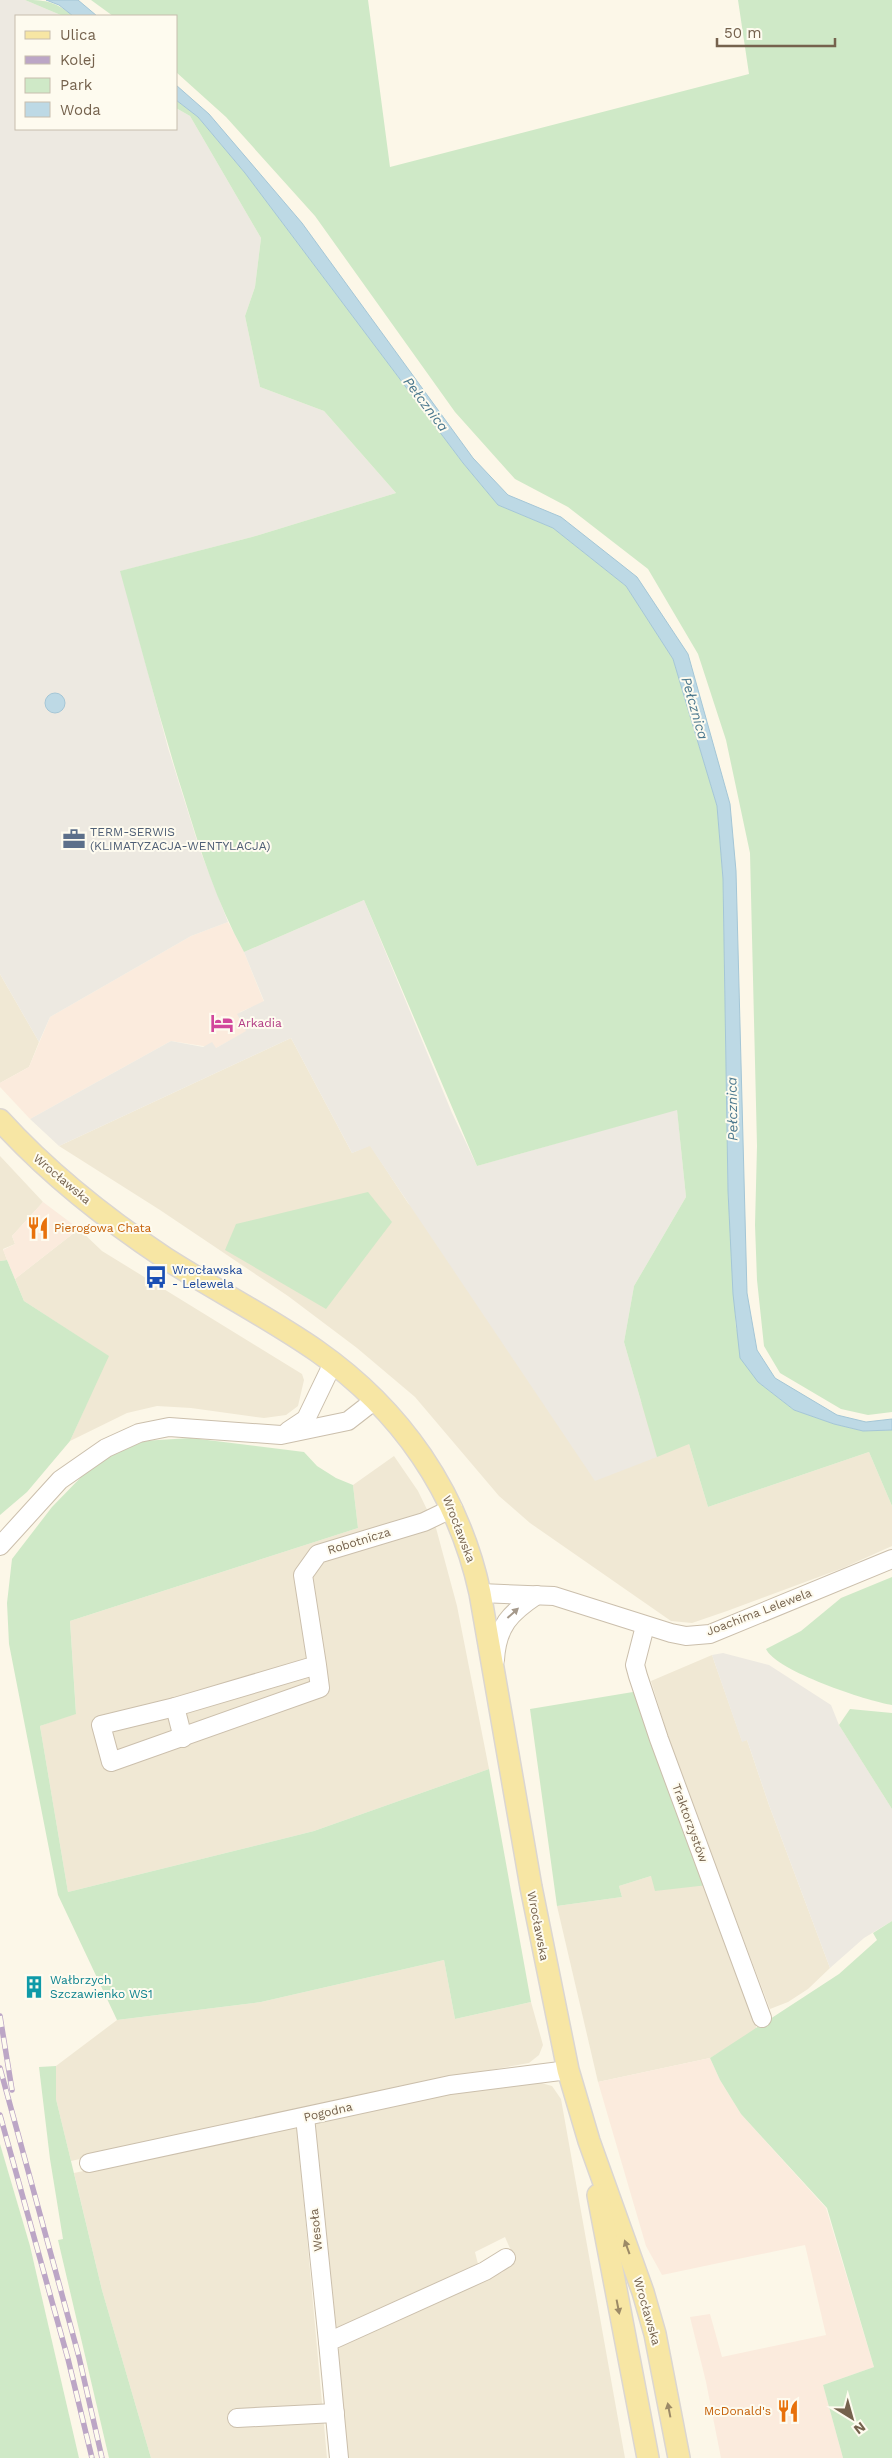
<svg xmlns="http://www.w3.org/2000/svg" width="892" height="2458" font-family="'Work Sans',sans-serif">
<style>
.residential{fill:#f0e8d4}
.commercial{fill:#fbebdd}
.industrial{fill:#ede9e1}
.green{fill:#cfe9c7}
.water{fill:#bdd9e5;stroke:#a4c6d6}
.lines{fill:none;stroke-linecap:round;stroke-linejoin:round}
.minor-casing{stroke:#cbbfac;stroke-width:20}
.major-casing{stroke:#dbd6d1;stroke-width:24}
.minor{stroke:#fff;stroke-width:18}
.major{stroke:#f7e6a4;stroke-width:21}
.rail-casing{stroke:#bca6c6;stroke-width:5.5}
.rail{stroke:#fefbef;stroke-width:4;stroke-dasharray:11;stroke-linecap:butt}
.oneway{fill:#a5998b}
.oneway2{fill:#9c8a67}
.labels{text-anchor:middle;dominant-baseline:central;stroke-width:4;stroke-linejoin:round;paint-order:stroke}
.service-label{font-size:12px;fill:#4e5e75;stroke:#fefbef;text-anchor:start}
.hotel-label{font-size:12px;fill:#b23c85;stroke:#fefbef;text-anchor:start}
.street-label{font-size:12px;fill:#75624d;stroke:#fefbef}
.food-label{font-size:12px;fill:#c56008;stroke:#fefbef;text-anchor:start}
.transit-label{font-size:12px;fill:#164399;stroke:#fefbef;text-anchor:start}
.culture-label{font-size:12px;fill:#0d838f;stroke:#fefbef;text-anchor:start}
.water-label{font-size:14px;font-style:italic;fill:#4b788e;stroke:#fefbef}
</style>
<rect width="100%" height="100%" fill="#fcf7e8"/>
<!-- residential -->
<g class="residential">
<path d="M 0,974 L 39,1042 L 29,1067 L 0,1083 Z"/>
<path d="M 291,1038 L 352,1153 L 370,1145 L 408,1203 L 689,1444 L 708,1507 L 869,1452 L 892,1506 L 892,1546 L 843,1568 L 727,1611 L 692,1623 L 671,1621 L 530,1523 L 499,1496 L 415,1397 L 357,1348 L 288,1296 L 160,1210 L 59,1146 Z"/>
<path d="M 0,1156 L 43,1202 L 12,1236 L 15,1244 L 3,1249 L 7,1260 L 0,1261 Z"/>
<path d="M 79,1229 L 102,1251 L 302,1374 L 304,1380 L 298,1406 L 286,1415 L 264,1418 L 191,1408 L 157,1406 L 127,1413 L 70,1441 L 108,1356 L 24,1301 L 15,1279 Z"/>
<path d="M 394,1456 L 418,1491 L 436,1528 L 457,1606 L 489,1769 L 314,1831 L 68,1892 L 40,1726 L 76,1713 L 70,1621 L 358,1528 L 353,1485 Z"/>
<path d="M 712,1655 L 742,1741 L 747,1740 L 769,1805 L 830,1968 L 808,1989 L 788,2002 L 770,2009 L 674,1756 L 651,1681 Z"/>
<path d="M 651,1876 L 708,1885 L 757,2029 L 710,2058 L 598,2082 L 557,1906 L 622,1897 L 619,1886 Z"/>
<path d="M 444,1960 L 455,2019 L 531,2002 L 543,2045 L 539,2055 L 529,2063 L 446,2078 L 71,2161 L 56,2099 L 56,2066 L 117,2020 L 261,2002 Z"/>
<path d="M 534,2081 L 552,2086 L 561,2099 L 625,2458 L 345,2458 L 334,2358 L 339,2348 L 347,2342 L 503,2272 L 512,2253 L 505,2237 L 475,2252 L 478,2264 L 473,2274 L 336,2330 L 330,2327 L 312,2123 L 459,2089 Z"/>
<path d="M 297,2126 L 327,2458 L 151,2458 L 102,2290 L 74,2173 Z"/>
</g>
<!-- commercial -->
<g class="commercial">
<path d="M 228,922 L 244,952 L 264,1002 L 240,1012 L 247,1031 L 216,1048 L 171,1041 L 30,1119 L 0,1087 L 0,1083 L 29,1067 L 50,1017 L 191,936 Z"/>
<path d="M 43,1202 L 79,1229 L 15,1279 L 3,1250 L 15,1244 L 12,1236 Z"/>
<path d="M 710,2058 L 720,2080 L 741,2114 L 826,2208 L 874,2367 L 823,2385 L 843,2458 L 721,2458 L 706,2382 L 690,2317 L 710,2314 L 722,2357 L 826,2335 L 805,2245 L 662,2275 L 646,2246 L 598,2082 Z"/>
</g>
<!-- industrial -->
<g class="industrial">
<path d="M 0,0 L 25,0 L 63,16 L 16,16 L 16,129 L 176,129 L 176,108 L 190,116 L 261,238 L 255,287 L 245,316 L 260,387 L 324,411 L 396,493 L 252,537 L 121,571 L 168,748 L 200,850 L 228,922 L 191,936 L 50,1017 L 39,1042 L 0,974 Z"/>
<path d="M 364,900 L 452,1113 L 477,1166 L 677,1109 L 686,1197 L 634,1286 L 624,1342 L 657,1457 L 595,1481 L 370,1146 L 352,1153 L 291,1038 L 59,1146 L 30,1119 L 171,1041 L 203,1047 L 212,1042 L 216,1048 L 246,1031 L 237,1014 L 264,1001 L 244,952 Z"/>
<path d="M 723,1653 L 769,1665 L 831,1705 L 839,1725 L 892,1809 L 892,1921 L 864,1938 L 830,1968 L 769,1805 L 747,1740 L 742,1742 L 712,1655 Z"/>
</g>
<!-- green -->
<g class="green">
<path d="M 25,0 C 48,0 55,2 73,16 L 63,16 Z"/>
<path d="M 91,0 L 368,0 L 390,167 L 749,74 L 738,0 L 892,0 L 892,1412 L 868,1415 L 841,1409 L 780,1373 L 764,1346 L 757,1280 L 755,1225 L 757,1146 L 750,853 L 726,740 L 698,654 L 648,569 L 568,507 L 515,479 L 455,412 L 315,216 L 226,117 L 176,72 L 176,16 L 113,16 Z"/>
<path d="M 176,100 L 198,117 L 245,173 L 463,463 L 498,505 L 553,528 L 626,586 L 673,659 L 717,806 L 723,879 L 728,1191 L 736,1328 L 758,1382 L 794,1410 L 834,1424 L 863,1431 L 892,1430 L 892,1506 L 869,1452 L 708,1507 L 689,1444 L 657,1457 L 624,1342 L 634,1286 L 686,1197 L 677,1110 L 477,1166 L 364,900 L 244,952 C 217,903 200,850 184,797 C 160,722 141,646 120,571 L 252,537 L 396,493 L 324,411 L 260,387 L 245,316 L 255,287 L 261,238 L 190,116 L 176,108 Z"/>
<path d="M 368,1192 L 392,1222 L 326,1309 L 225,1250 L 236,1224 Z"/>
<path d="M 7,1260 L 24,1301 L 109,1356 L 70,1441 L 27,1492 L 0,1515 L 0,1261 Z"/>
<path d="M 191,1438 L 304,1452 L 317,1466 L 336,1478 L 353,1485 L 358,1528 L 70,1621 L 76,1714 L 40,1726 L 68,1892 L 314,1831 L 489,1769 L 531,2002 L 455,2019 L 444,1960 L 261,2002 L 117,2020 L 58,1895 L 9,1644 L 7,1603 L 12,1559 L 52,1507 L 86,1472 L 109,1456 L 142,1441 Z"/>
<path d="M 892,1577 L 892,1705 C 867,1701 776,1671 766,1649 L 801,1631 L 841,1598 Z"/>
<path d="M 639,1691 L 708,1885 L 655,1891 L 651,1876 L 619,1886 L 622,1897 L 557,1906 L 530,1709 Z"/>
<path d="M 850,1709 L 892,1713 L 892,1809 L 839,1725 Z"/>
<path d="M 892,1921 L 892,2458 L 843,2458 L 823,2385 L 874,2367 L 827,2208 L 741,2114 L 720,2080 L 710,2058 L 839,1974 L 877,1940 L 873,1933 Z"/>
<path d="M 56,2066 L 56,2099 L 71,2161 L 102,2290 L 151,2458 L 109,2458 L 58,2240 L 63,2239 L 50,2159 L 39,2067 Z"/>
<path d="M 0,2144 L 30,2246 L 79,2458 L 0,2458 Z"/>
</g>
<!-- water -->
<g class="water">
<path d="M 46,0 L 78,0 L 97,16 L 73,16 L 59,5 Z"/>
<path d="M 176,85 L 209,114 L 302,223 L 473,458 L 508,495 L 561,517 L 637,577 L 688,654 L 730,804 L 736,871 L 747,1293 L 757,1350 L 775,1378 L 837,1415 L 866,1422 L 892,1419 L 892,1430 L 863,1431 L 834,1424 L 794,1410 L 758,1382 L 740,1358 L 733,1294 L 728,1191 L 723,879 L 717,806 L 673,659 L 626,586 L 553,528 L 498,505 L 463,463 L 245,173 L 198,117 L 176,100 Z"/>
<circle cx="55" cy="703" r="10"/>
</g>
<g class="lines">
<defs>
<g id="minor">
<path d="M 288,1431 L 306,1419 L 333,1363"/>
<path d="M 0,1546 L 60,1480 L 106,1448 L 139,1433 L 169,1427 L 281,1435 L 348,1421 L 375,1400"/>
<path d="M 480,1593 L 554,1596 L 671,1633 L 686,1636 L 710,1634 L 892,1559"/>
<path d="M 645,1626 L 635,1665 L 638,1676 L 659,1739 L 762,2018"/>
<path d="M 495,1660 C 497,1626 510,1613 537,1595"/>
<path d="M 317,1665 L 320,1688 L 111,1762 L 101,1725 L 175,1707 L 317,1665 L 303,1575 L 318,1554 L 424,1522 L 453,1508"/>
<path d="M 175,1707 L 183,1738"/>
<path d="M 305,2117 L 328,2342"/>
<path d="M 89,2163 L 450,2085 L 568,2070"/>
<path d="M 237,2418 L 335,2413"/>
<path d="M 339,2458 L 328,2342 L 485,2271 L 506,2258"/>
</g>
<g id="major">
<path d="M 0,1120 C 48,1173 105,1218 165,1258 C 215,1290 268,1317 317,1351 C 401,1410 458,1492 480,1593 L 531,1887 L 568,2070 L 589,2141 L 643,2292 L 655,2334 L 679,2458"/>
<path d="M 598,2195 L 648,2458"/>
</g>
</defs>
<!-- minor casing -->
<use href="#minor" class="minor-casing"/>
<!-- major casing -->
<use href="#major" class="major-casing"/>
<!-- minor -->
<use href="#minor" class="minor"/>
<!-- major -->
<use href="#major" class="major"/>
<defs>
<g id="rail">
<path d="M 0,2016 L 12,2090"/>
<path d="M 0,2068 L 79,2357 L 102,2458"/>
<path d="M 0,2115 L 68,2359 L 92,2458"/>
</g>
</defs>
<!-- rail casing -->
<use href="#rail" class="rail-casing"/>
<!-- rail -->
<use href="#rail" class="rail"/>
</g>
<!-- one-way arrows -->
<defs><path id="oneway-solid" d="M-6-.8H1V-3.2L6.5 0L1 3.2V.8H-6Z" transform="scale(1.25)"/></defs>
<use class="oneway" href="#oneway-solid" transform="translate(513 1613) rotate(-42)"/>
<g class="oneway2">
<use href="#oneway-solid" transform="translate(627 2247) rotate(-110)"/>
<use href="#oneway-solid" transform="translate(618 2307) rotate(79)"/>
<use href="#oneway-solid" transform="translate(669 2410) rotate(-101)"/>
</g>
<!-- icons -->
<defs>
<symbol id="office-bare" viewBox="-9 -9 18 18"><path d="M-6-3h4V-5.5h4V-3h4V5H-6ZM-1-4.5V-3h2v-1.5ZM-6 0V1H6V0Z" fill="#5c6f8a" stroke="#fefbef" stroke-width="2.5" paint-order="stroke"/></symbol>
<symbol id="hotel-bare" viewBox="-9 -9 18 18"><path d="M-6-4.5h1.5V1H6V5H4.5V3h-9V5H-6ZM-4 0a1.8 1.8 0 1 1 3.6 0ZM.5 0V-2.5h3Q6-2.5 6 0Z" fill="#d1479c" stroke="#fefbef" stroke-width="2.5" paint-order="stroke"/></symbol>
<symbol id="restaurant-bare" viewBox="-9 -9 18 18"><path d="M-5-6h1v4h1v-4h1v4h1v-4h1v5L-1.5 .5V6h-2V.5L-5-1ZM5-6V6H3V1.5H1.5Q1.5-4 5-6Z" fill="#e8710a" stroke="#fefbef" stroke-width="2.5" paint-order="stroke"/></symbol>
<symbol id="bus-bare" viewBox="-9 -9 18 18"><path d="M-5-6H5V4H4V6H2V4H-2V6H-4V4H-5ZM-3.5-4V0h7V-4ZM-3.5 1.2v1.5H-2V1.2ZM2 1.2v1.5H3.5V1.2Z" fill="#1a4fb4" stroke="#fefbef" stroke-width="2.5" paint-order="stroke"/></symbol>
<symbol id="building-bare" viewBox="-9 -9 18 18"><path d="M-4-6H4V6H1V3H-1V6H-4ZM-2.5-4.3h1.7v1.8h-1.7ZM.8-4.3h1.7v1.8H.8ZM-2.5-1h1.7V.8h-1.7ZM.8-1h1.7V.8H.8Z" fill="#0f9aa8" stroke="#fefbef" stroke-width="2.5" paint-order="stroke"/></symbol>
</defs>
<g fill-rule="evenodd">
<use href="#office-bare" x="58" y="823" width="32" height="32"/>
<use href="#hotel-bare" x="206" y="1007" width="32" height="32"/>
<use href="#restaurant-bare" x="22" y="1212" width="32" height="32"/>
<use href="#bus-bare" x="140" y="1261" width="32" height="32"/>
<use href="#building-bare" x="18" y="1971" width="32" height="32"/>
<use href="#restaurant-bare" x="772" y="2395" width="32" height="32"/>
</g>
<g class="labels">
<!-- service labels -->
<g class="service-label">
<text x="90" y="832">TERM-SERWIS<tspan x="90" dy="14">(KLIMATYZACJA-WENTYLACJA)</tspan></text>
</g>
<!-- hotel labels -->
<g class="hotel-label">
<text x="238" y="1023">Arkadia</text>
</g>
<!-- street labels -->
<g class="street-label">
<text transform="translate(62 1179) rotate(40)">Wrocławska</text>
<text transform="translate(459 1529) rotate(69)">Wrocławska</text>
<text transform="translate(359 1541) rotate(-17)">Robotnicza</text>
<text transform="translate(759 1612) rotate(-21)">Joachima Lelewela</text>
<text transform="translate(690 1823) rotate(70)">Traktorzystów</text>
<text transform="translate(538 1926) rotate(79)">Wrocławska</text>
<text transform="translate(328 2112) rotate(-13)">Pogodna</text>
<text transform="translate(316 2230) rotate(-96)">Wesoła</text>
<text transform="translate(647 2311) rotate(74)">Wrocławska</text>
</g>
<!-- food labels -->
<g class="food-label">
<text x="54" y="1228">Pierogowa Chata</text>
<text x="771" y="2411" text-anchor="end">McDonald's</text>
</g>
<!-- transit labels -->
<g class="transit-label">
<text x="172" y="1270">Wrocławska<tspan x="172" dy="14">- Lelewela</tspan></text>
</g>
<!-- culture labels -->
<g class="culture-label">
<text x="50" y="1980">Wałbrzych<tspan x="50" dy="14">Szczawienko WS1</tspan></text>
</g>
<!-- water labels -->
<g class="water-label">
<text transform="translate(426 404) rotate(53)">Pełcznica</text>
<text transform="translate(695 708) rotate(74)">Pełcznica</text>
<text transform="translate(732 1109) rotate(-91)">Pełcznica</text>
</g>
</g>
<!-- legend -->
<rect x="15" y="15" width="162" height="115" fill="#fefbef" stroke="#c7beae"/>
<rect x="25" y="31" width="25" height="8" fill="#f7e6a4" stroke="#c7beae"/>
<text x="60" y="40" font-size="15" fill="#75624d">Ulica</text>
<rect x="25" y="56" width="25" height="8" fill="#bca6c6" stroke="#c7beae"/>
<text x="60" y="65" font-size="15" fill="#75624d">Kolej</text>
<rect x="25" y="78" width="25" height="15" fill="#cfe9c7" stroke="#c7beae"/>
<text x="60" y="90" font-size="15" fill="#75624d">Park</text>
<rect x="25" y="102" width="25" height="15" fill="#bdd9e5" stroke="#c7beae"/>
<text x="60" y="115" font-size="15" fill="#75624d">Woda</text>
<!-- north arrow -->
<g transform="translate(852 2418) rotate(143)" stroke="#fefbef" stroke-width="4" paint-order="stroke">
<path d="M0-4L9 19L0 12L-9 19Z" fill="#75624d"/>
<text y="-8" font-size="14" font-weight="bold" text-anchor="middle" fill="#75624d">N</text>
</g>
<!-- scale -->
<path d="M717 38v8h118v-8" fill="none" stroke="#75624d" stroke-width="2.5"/>
<text x="724" y="38" font-size="15" fill="#75624d" stroke="#fefbef" stroke-width="4" paint-order="stroke">50 m</text>
</svg>
